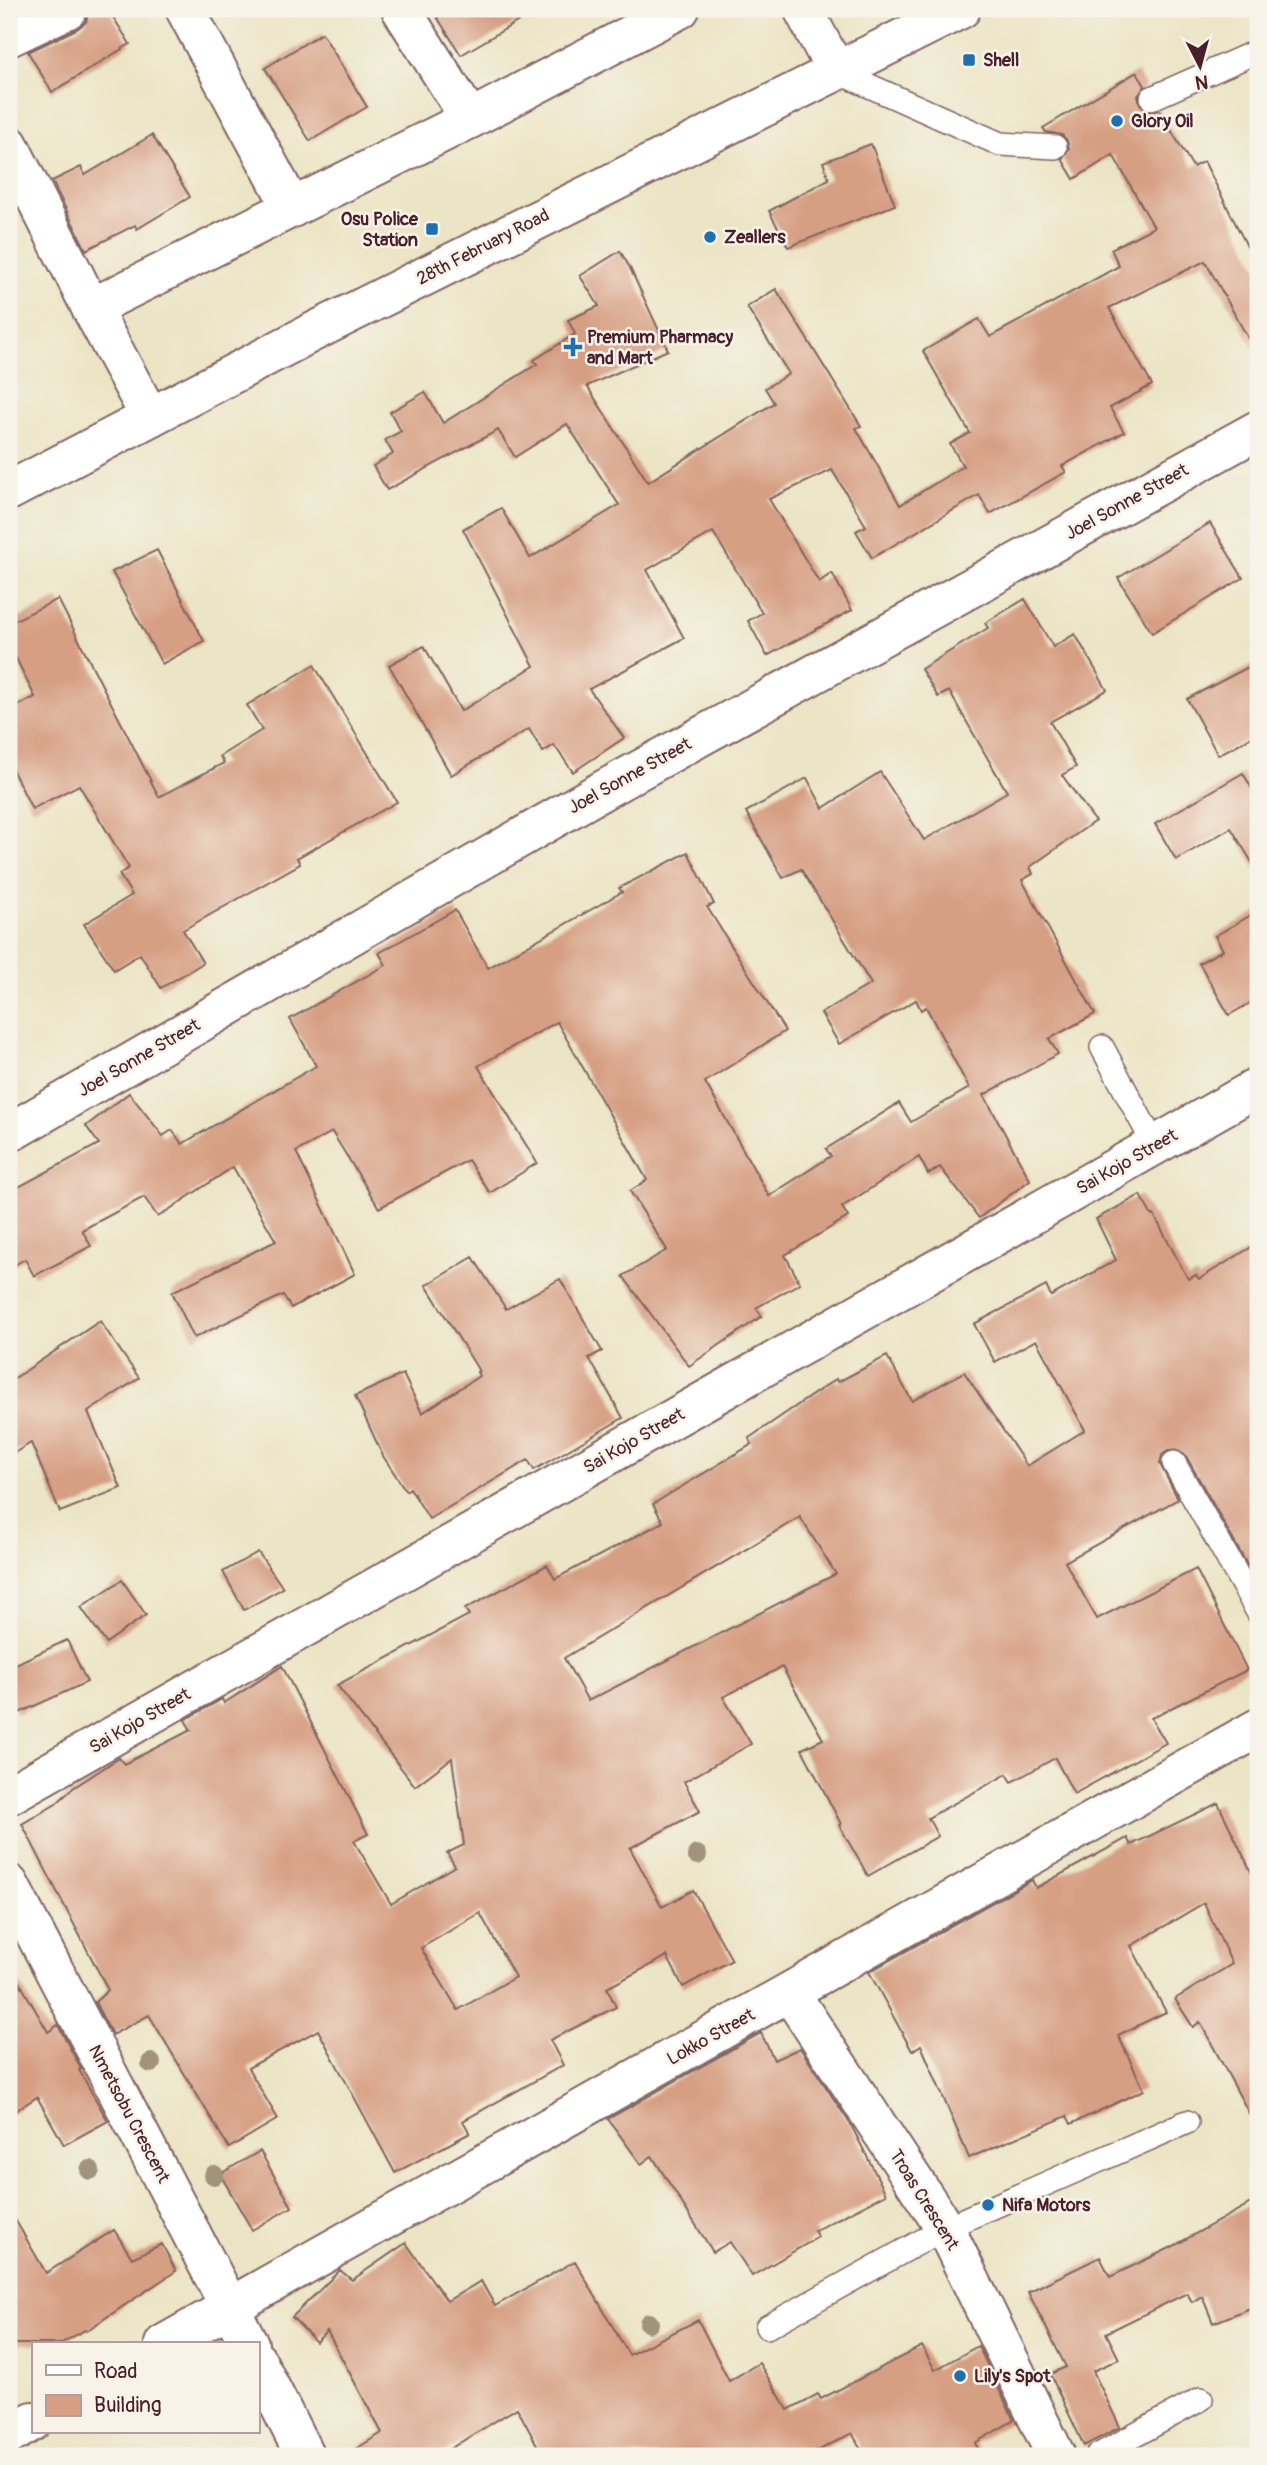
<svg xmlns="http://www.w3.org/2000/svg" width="1267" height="2465" font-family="Pangolin,sans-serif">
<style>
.building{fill:#d69e82;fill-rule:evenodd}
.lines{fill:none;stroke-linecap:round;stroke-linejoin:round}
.lane-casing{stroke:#826461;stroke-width:26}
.street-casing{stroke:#826461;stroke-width:42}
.primary-casing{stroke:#826461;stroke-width:42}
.lane{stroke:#fff;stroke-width:23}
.street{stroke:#fff;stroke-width:38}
.primary{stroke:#fff;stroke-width:38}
.tree{fill:#a1937b}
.poi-dot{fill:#1f6fb2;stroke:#f7f3e8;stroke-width:2.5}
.labels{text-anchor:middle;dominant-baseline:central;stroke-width:5;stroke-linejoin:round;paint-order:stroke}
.poi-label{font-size:18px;font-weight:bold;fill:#4a1f2b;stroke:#f7f3e8;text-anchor:start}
.street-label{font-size:18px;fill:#4a1f2b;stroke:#f7f3e8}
</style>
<rect width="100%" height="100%" fill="#f7f3e8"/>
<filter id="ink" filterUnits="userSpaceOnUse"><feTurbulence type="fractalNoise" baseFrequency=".0143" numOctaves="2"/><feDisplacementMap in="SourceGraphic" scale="14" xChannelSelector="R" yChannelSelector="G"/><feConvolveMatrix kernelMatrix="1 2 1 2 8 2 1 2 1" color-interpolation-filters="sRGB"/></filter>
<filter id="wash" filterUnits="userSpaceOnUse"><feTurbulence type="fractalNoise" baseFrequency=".00686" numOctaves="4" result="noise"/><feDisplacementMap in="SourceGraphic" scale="28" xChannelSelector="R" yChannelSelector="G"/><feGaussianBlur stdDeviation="1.57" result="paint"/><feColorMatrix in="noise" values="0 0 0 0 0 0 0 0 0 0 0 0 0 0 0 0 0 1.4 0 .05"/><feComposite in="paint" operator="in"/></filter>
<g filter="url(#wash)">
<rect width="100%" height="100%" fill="#ebe4c5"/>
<g id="blocks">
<!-- building -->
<g class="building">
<path d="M 99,9 L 108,9 L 130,44 L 52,92 L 28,52 L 77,29 L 86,22 L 88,15 Z"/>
<path d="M 432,9 L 539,9 L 461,55 Z"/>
<path d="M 322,33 L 367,107 L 310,141 L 265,68 Z"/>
<path d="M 1137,72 L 1145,86 L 1138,96 L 1140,104 L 1150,112 L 1159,110 L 1193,167 L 1204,161 L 1258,268 L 1258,356 L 1205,261 L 1109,308 L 1152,385 L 1110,408 L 1124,432 L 1062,466 L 1066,472 L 990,514 L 979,495 L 872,558 L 856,531 L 866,526 L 832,470 L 769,499 L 819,582 L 832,573 L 852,610 L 767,656 L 748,621 L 762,613 L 713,532 L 647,570 L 684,638 L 589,689 L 624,738 L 573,772 L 554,745 L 543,752 L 529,729 L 451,775 L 389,665 L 424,646 L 461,711 L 534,666 L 463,529 L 501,508 L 530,558 L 619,505 L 567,424 L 515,457 L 498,430 L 387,490 L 373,466 L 393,454 L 385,440 L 401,431 L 390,412 L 425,392 L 443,423 L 537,364 L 534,360 L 575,334 L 568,320 L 599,306 L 580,276 L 620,251 L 630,268 L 668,350 L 587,386 L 648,482 L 774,403 L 765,388 L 789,374 L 747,307 L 776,289 L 861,426 L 856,428 L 900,505 L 963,466 L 950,444 L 970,433 L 923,351 L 979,319 L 990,337 L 1119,266 L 1111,249 L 1154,227 L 1113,155 L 1074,179 L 1062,159 L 1069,148 L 1067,140 L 1062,135 L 1046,132 L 1043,128 Z"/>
<path d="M 152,135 L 190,197 L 137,229 L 135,225 L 86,250 L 52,181 L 81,167 L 85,175 Z"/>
<path d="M 871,144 L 895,205 L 788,247 L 769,211 L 829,179 L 823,162 Z"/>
<path d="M 1210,523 L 1243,578 L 1152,633 L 1118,578 Z"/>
<path d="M 157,550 L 204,641 L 162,664 L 112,572 Z"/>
<path d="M 58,599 L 159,797 L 224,763 L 220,756 L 262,730 L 247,705 L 314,665 L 397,802 L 297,858 L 300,864 L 183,930 L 203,963 L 161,988 L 140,954 L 114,970 L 84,924 L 132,895 L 119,874 L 129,868 L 79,785 L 32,809 L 9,763 L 9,710 L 35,697 L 9,644 L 9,623 Z"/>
<path d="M 1025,599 L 1053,647 L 1075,634 L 1107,690 L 1050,722 L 1076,767 L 1062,775 L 1095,821 L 1030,867 L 1033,874 L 1022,880 L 1095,1014 L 1049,1039 L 1058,1054 L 984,1095 L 1030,1180 L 979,1218 L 940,1167 L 928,1174 L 919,1157 L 842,1207 L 848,1217 L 785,1255 L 800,1283 L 756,1308 L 762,1316 L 689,1366 L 623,1276 L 667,1250 L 630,1191 L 647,1180 L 557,1022 L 478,1066 L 537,1163 L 490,1193 L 468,1160 L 379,1208 L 332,1132 L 296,1152 L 355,1274 L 291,1308 L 283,1295 L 194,1338 L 172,1292 L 276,1241 L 233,1167 L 158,1217 L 144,1197 L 82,1230 L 91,1246 L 34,1276 L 25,1259 L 9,1268 L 9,1192 L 99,1144 L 86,1126 L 129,1093 L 163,1136 L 172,1130 L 182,1144 L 316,1066 L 290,1019 L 386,965 L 379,953 L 455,910 L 488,968 L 622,892 L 619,888 L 688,852 L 714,904 L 707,907 L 785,1031 L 705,1082 L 769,1196 L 831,1156 L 826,1149 L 899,1103 L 911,1122 L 969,1088 L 926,1007 L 921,1010 L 916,1000 L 839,1044 L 821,1013 L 871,984 L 801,869 L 783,878 L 746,812 L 807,778 L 823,808 L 880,772 L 924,840 L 1007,792 L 949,691 L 938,697 L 921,669 L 988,628 L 985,623 Z"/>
<path d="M 1258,662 L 1258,734 L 1218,755 L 1187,699 Z"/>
<path d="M 1243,773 L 1258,799 L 1258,872 L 1231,828 L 1176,860 L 1155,824 Z"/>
<path d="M 1258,911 L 1258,1013 L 1252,1002 L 1229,1015 L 1199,963 L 1223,950 L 1215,936 Z"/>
<path d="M 1140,1195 L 1152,1216 L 1154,1215 L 1188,1279 L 1196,1275 L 1199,1279 L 1258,1243 L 1258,1584 L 1186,1456 L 1175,1449 L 1168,1451 L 1162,1455 L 1160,1464 L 1178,1499 L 1065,1562 L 1097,1619 L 1196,1569 L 1247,1670 L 1151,1718 L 1166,1743 L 1074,1794 L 1055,1758 L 1012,1782 L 1007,1774 L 928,1818 L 938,1836 L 868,1876 L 839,1825 L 841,1824 L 802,1749 L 823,1739 L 782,1667 L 723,1697 L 751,1744 L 684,1782 L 700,1811 L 630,1848 L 662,1907 L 693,1890 L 732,1960 L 683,1987 L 667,1956 L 607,1988 L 616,2007 L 550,2040 L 563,2065 L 463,2121 L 470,2133 L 395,2173 L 318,2030 L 248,2068 L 278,2119 L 229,2148 L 149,2015 L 112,2035 L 95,2002 L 108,1990 L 22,1824 L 56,1804 L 73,1788 L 119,1758 L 124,1764 L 191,1730 L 185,1720 L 222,1699 L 224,1703 L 282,1666 L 368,1834 L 354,1841 L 391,1904 L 455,1866 L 447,1853 L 464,1845 L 452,1758 L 415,1786 L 337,1685 L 469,1615 L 465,1609 L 547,1565 L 555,1579 L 663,1522 L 653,1504 L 752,1444 L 749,1438 L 836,1379 L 838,1382 L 887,1356 L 912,1401 L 964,1372 L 1027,1466 L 1085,1430 L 1036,1340 L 995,1362 L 974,1324 L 1046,1286 L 1051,1296 L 1116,1260 L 1096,1219 ZM 800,1517 L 836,1574 L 588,1701 L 564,1658 ZM 480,1913 L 515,1977 L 458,2010 L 421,1948 Z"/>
<path d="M 473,1257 L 506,1309 L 560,1279 L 602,1351 L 589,1358 L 623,1418 L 534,1470 L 528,1460 L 429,1519 L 410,1488 L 406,1491 L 383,1456 L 355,1396 L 403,1374 L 422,1413 L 479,1376 L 477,1372 L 479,1371 L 426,1285 Z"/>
<path d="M 100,1321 L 139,1378 L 88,1412 L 121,1488 L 60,1512 L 31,1443 L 9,1456 L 9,1382 Z"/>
<path d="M 258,1552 L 283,1588 L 244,1610 L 223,1572 Z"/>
<path d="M 122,1580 L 146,1615 L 106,1643 L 81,1607 Z"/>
<path d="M 67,1640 L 87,1682 L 17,1714 L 9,1696 L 9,1667 Z"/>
<path d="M 1218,1803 L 1258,1886 L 1258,2130 L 1200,2022 L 1193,2027 L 1175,1999 L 1232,1964 L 1204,1903 L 1131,1946 L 1166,2012 L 1118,2035 L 1144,2090 L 1071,2124 L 1067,2116 L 969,2158 L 921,2045 L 912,2051 L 869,1972 L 1032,1880 L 1036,1888 L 1127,1838 L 1131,1845 Z"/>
<path d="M 9,1964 L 48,2032 L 58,2025 L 81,2069 L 79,2070 L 108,2121 L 64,2145 L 37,2097 L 9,2115 Z"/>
<path d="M 761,2033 L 774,2060 L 800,2048 L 851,2125 L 886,2194 L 814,2231 L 818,2237 L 752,2276 L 730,2242 L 713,2252 L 652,2156 L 641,2164 L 608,2119 Z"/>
<path d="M 260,2151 L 292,2207 L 252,2230 L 220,2174 Z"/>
<path d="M 1258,2199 L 1258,2305 L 1213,2323 L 1202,2296 L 1192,2302 L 1187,2293 L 1106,2333 L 1119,2359 L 1093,2371 L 1120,2427 L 1084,2446 L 1050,2374 L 1066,2367 L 1028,2292 L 1100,2257 L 1110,2277 L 1170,2248 Z"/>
<path d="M 9,2209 L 46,2273 L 114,2230 L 132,2258 L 162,2244 L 176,2271 L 86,2331 L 85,2330 L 60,2344 L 9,2344 Z"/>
<path d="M 406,2243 L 447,2301 L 481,2281 L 495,2306 L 575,2261 L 629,2355 L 698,2320 L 729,2381 L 759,2363 L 788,2410 L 818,2394 L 821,2399 L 922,2346 L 935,2370 L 978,2346 L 1014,2420 L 975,2443 L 982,2456 L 865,2456 L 852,2433 L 808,2456 L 543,2456 L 517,2408 L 438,2456 L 344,2456 L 382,2433 L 327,2331 L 316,2342 L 292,2317 L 340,2270 L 352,2280 Z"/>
</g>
</g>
</g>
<g filter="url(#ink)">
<use href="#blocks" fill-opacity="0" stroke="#826461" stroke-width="2"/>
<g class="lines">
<defs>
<g id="lane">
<path d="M 836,71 L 1000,144 L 1055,147"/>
<path d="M 1152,98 L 1258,51"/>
<path d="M 1102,1047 L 1155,1146"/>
<path d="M 1174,1463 L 1258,1612"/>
<path d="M 767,2327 L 945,2228 L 1187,2122"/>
<path d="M 1097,2456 L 1201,2399"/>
</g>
<g id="street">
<path d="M 185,9 L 292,208"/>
<path d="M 401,9 L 470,119"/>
<path d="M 803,9 L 836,71"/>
<path d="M 9,37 L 68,9"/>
<path d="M 9,145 L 91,308 L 150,417"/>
<path d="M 91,308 L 470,119 L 680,9"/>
<path d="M 9,1133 L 605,789 L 1258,430"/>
<path d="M 9,1795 L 1258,1087"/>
<path d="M 9,1884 L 249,2344"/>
<path d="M 790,1993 L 945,2228 L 1056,2456"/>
<path d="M 164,2344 L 1258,1728"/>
<path d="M 257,2361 L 305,2456"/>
<path d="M 9,2435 L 33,2421"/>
</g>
<path id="primary" d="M 9,491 L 311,333 L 961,9"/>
</defs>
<!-- lane casing -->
<use href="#lane" class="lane-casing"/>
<!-- street casing -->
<use href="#street" class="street-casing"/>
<!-- primary casing -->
<use href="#primary" class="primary-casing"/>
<!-- lane -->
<use href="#lane" class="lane"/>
<!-- street -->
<use href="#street" class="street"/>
<!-- primary -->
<use href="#primary" class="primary"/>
</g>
<!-- trees -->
<g class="tree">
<circle cx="697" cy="1855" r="10"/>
<circle cx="151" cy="2063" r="10"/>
<circle cx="90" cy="2170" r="10"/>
<circle cx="214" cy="2175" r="10"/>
<circle cx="649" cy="2323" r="10"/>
</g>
</g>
<!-- markers -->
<g class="poi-dot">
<rect x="962" y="53" width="14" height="14" rx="3.5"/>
<circle cx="1117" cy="121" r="7"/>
<rect x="425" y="222" width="14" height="14" rx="3.5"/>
<circle cx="710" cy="237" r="7"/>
<path d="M569.5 336.5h7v7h7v7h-7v7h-7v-7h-7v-7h7z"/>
<circle cx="988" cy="2205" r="7"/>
<circle cx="960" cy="2376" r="7"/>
</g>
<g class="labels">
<!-- poi labels -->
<g class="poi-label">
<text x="983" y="60">Shell</text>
<text x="1131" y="121">Glory Oil</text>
<text x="418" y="219" text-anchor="end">Osu Police<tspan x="418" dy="21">Station</tspan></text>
<text x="724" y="237">Zeallers</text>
<text x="587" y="337">Premium Pharmacy<tspan x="587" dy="21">and Mart</tspan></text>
<text x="1002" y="2205">Nifa Motors</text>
<text x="974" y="2376">Lily's Spot</text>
</g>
<!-- street labels -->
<g class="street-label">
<text transform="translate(483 247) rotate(-27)">28th February Road</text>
<text transform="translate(1127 502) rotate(-29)">Joel Sonne Street</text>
<text transform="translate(630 776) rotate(-29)">Joel Sonne Street</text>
<text transform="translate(139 1058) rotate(-30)">Joel Sonne Street</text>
<text transform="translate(1127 1162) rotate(-30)">Sai Kojo Street</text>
<text transform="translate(634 1441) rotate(-30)">Sai Kojo Street</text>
<text transform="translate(140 1721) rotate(-30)">Sai Kojo Street</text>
<text transform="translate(711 2037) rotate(-29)">Lokko Street</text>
<text transform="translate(129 2114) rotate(62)">Nmetsobu Crescent</text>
<text transform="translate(924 2200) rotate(58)">Troas Crescent</text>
</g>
</g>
<!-- margin -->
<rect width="1267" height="2465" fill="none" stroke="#f7f3e8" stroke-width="35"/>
<!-- legend -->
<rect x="32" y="2342" width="228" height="91" fill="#f7f3e8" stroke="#b29e9c" stroke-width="2"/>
<rect x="46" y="2365" width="35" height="10" fill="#ffffff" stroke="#b29e9c" stroke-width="2"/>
<text x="94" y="2378" font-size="21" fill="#4a1f2b">Road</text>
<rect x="46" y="2395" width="35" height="21" fill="#d69e82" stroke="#b29e9c" stroke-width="2"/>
<text x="94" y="2412" font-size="21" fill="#4a1f2b">Building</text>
<!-- north arrow -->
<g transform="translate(1200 66) rotate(174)" stroke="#f7f3e8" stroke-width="5" paint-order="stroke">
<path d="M0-5L12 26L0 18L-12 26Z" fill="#4a1f2b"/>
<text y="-10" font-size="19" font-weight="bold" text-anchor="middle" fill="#4a1f2b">N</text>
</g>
</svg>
